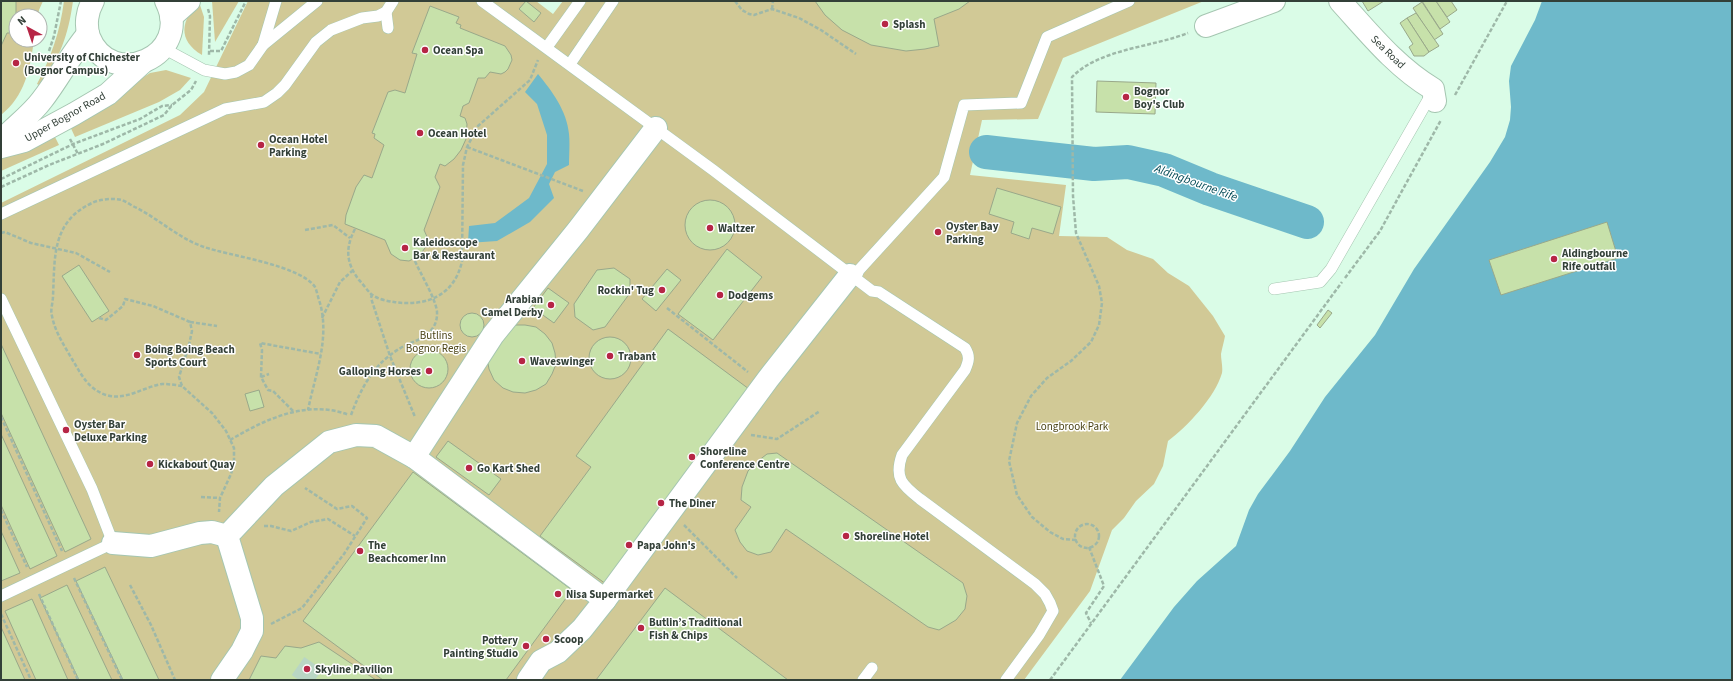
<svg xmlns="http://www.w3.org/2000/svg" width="1733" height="681" font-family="'Source Sans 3',sans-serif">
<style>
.green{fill:#d1c996}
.water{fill:#6eb9ca}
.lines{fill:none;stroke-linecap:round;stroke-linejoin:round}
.river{stroke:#6eb9ca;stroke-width:34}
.building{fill:#c7e1aa;stroke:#99a88a}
.street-tunnel{stroke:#b9d6c4;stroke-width:22;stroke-dasharray:22 11;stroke-linecap:butt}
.lane-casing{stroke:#a5c6b1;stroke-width:12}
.street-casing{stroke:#a5c6b1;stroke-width:24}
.secondary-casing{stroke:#a5c6b1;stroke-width:24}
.path{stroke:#9eb8a8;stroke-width:2.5;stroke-dasharray:4 2;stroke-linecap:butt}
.lane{stroke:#fff;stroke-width:11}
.street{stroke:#fff;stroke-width:22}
.secondary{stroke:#fff;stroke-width:22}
.poi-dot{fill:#b62545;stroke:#fff;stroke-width:1.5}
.labels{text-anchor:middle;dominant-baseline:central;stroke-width:3;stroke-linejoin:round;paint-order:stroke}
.poi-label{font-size:11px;font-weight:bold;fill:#334038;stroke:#fff;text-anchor:start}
.street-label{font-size:11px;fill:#334038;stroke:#fff}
.park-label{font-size:11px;fill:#4b4416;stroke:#fff}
.water-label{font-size:12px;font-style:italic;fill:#044b57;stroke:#fff}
</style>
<rect width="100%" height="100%" fill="#dafce7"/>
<!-- green -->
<g class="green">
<path d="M 1,1 L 43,1 L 39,10 L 38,16 L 16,16 L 16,40 L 34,40 C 30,69 25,96 1,115 Z"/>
<path d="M 64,1 L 73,1 C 68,37 60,56 41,86 L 37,84 C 51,57 60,32 64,1 Z"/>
<path d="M 212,1 L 239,1 L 215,42 Z"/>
<path d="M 248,1 L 536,1 L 553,14 L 563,1 L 1204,1 L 1063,58 L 1038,119 L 982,120 L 970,175 L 1066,185 L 1059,236 L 1107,237 L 1127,250 L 1153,259 L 1168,273 L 1189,286 L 1213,316 L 1225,336 C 1224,342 1222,348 1221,354 C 1221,360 1223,367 1222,373 C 1215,397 1188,426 1168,441 L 1163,466 L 1154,484 L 1136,501 L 1124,518 L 1112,530 L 1090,591 L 1024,680 L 1,680 L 1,203 L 180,115 L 204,92 Z"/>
<path d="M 199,2 L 204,17 L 202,55 C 177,40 181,20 199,2 Z"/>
<path d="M 166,70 L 191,78 L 180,90 L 159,102 L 75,137 L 69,124 L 150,73 Z"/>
<path d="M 53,133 L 59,145 L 1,171 L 1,157 Z"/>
</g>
<!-- water -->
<g class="water">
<path d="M 1542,1 L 1732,1 L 1732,680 L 1120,680 L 1174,607 L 1197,581 L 1236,546 L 1249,510 L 1258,494 L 1290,451 L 1325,397 L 1375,335 L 1414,269 L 1490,162 L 1505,137 L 1510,120 L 1511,107 L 1509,81 L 1511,66 L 1535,20 Z"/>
<path d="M 538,74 C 552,91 567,111 569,134 C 570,144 569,155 569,165 L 555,172 L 549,184 L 554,198 L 530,222 L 497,241 L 468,243 L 469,226 L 495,223 L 529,198 L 547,164 L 547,135 L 537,104 L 525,92 Z"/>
</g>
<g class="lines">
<!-- river -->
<path class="river" d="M 986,152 L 1094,164 L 1128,162 L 1164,170 L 1210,189 L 1307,222"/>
</g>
<!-- building -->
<g class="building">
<path d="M 1,1 L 16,1 L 16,33 L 7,33 L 1,46 Z"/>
<path d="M 526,1 L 541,13 L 534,22 L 519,9 Z"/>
<path d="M 815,1 L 970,1 L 959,9 L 934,19 L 939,46 L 925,49 L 906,51 L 871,45 L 842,30 L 825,15 Z"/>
<path d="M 1362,1 L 1384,1 L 1368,11 Z"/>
<path d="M 1422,1 L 1436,1 L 1450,22 L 1440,29 Z"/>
<path d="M 1436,1 L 1451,1 L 1457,10 L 1447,17 Z"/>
<path d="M 1422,2 L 1443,34 L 1434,40 L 1413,8 Z"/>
<path d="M 430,6 L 459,17 L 456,23 L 461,25 L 460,28 L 505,46 L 511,55 L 512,60 L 508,69 L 505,72 L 501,74 L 490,72 L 485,78 L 478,78 L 469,103 L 463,106 L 460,116 L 465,118 L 467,124 L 466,139 L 461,150 L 454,159 L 445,166 L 440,164 L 435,177 L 440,187 L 424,230 L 428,239 L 427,245 L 420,255 L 409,261 L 400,260 L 391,254 L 385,240 L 345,224 L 346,215 L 356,187 L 364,175 L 372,178 L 384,145 L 374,138 L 375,134 L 372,133 L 388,92 L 395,90 L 405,93 L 417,54 L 412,53 Z"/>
<path d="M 1416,13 L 1439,46 L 1429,52 L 1407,18 Z"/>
<path d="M 1407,18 L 1429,52 L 1424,56 L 1414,56 L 1409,47 L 1413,44 L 1400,23 Z"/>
<path d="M 1097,81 L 1156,83 L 1155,114 L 1096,112 Z"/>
<path d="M 997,188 L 1061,207 L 1053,234 L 1032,228 L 1029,239 L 1011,233 L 1014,222 L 989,214 Z"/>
<circle cx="710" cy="225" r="25"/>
<path d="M 1607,222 L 1618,258 L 1501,295 L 1489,260 Z"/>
<path d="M 727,249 L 762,277 L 713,340 L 678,314 Z"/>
<path d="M 79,265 L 109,311 L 92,322 L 62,276 Z"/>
<path d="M 614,268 L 630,279 L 630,293 L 605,327 L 593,330 L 575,317 L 574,304 L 597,270 Z"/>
<path d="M 667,269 L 681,280 L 656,311 L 642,299 Z"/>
<path d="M 548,288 L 569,303 L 554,323 L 533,308 Z"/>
<path d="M 1328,310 L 1332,313 L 1320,328 L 1317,325 Z"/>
<circle cx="472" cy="325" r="12"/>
<path d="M 514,325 L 525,325 L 536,327 L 545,334 L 552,343 L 555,353 L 556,364 L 552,374 L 546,384 L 536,390 L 525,393 L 513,392 L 503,388 L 494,380 L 489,369 L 487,358 Z"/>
<path d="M 668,329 L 749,389 L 606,584 L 540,536 L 591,467 L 576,456 Z"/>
<circle cx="610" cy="358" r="21"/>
<path d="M 1,344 L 91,539 L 65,552 L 1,413 Z"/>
<circle cx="429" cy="369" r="19"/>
<path d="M 259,390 L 264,407 L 250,411 L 245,394 Z"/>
<path d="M 1,434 L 57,556 L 30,569 L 1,505 Z"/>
<path d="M 448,441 L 501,479 L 489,495 L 436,457 Z"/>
<path d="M 777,453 L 963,583 L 967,596 L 965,609 L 956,620 L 939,630 L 928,627 L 786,529 L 771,552 L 758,555 L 747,551 L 740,542 L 735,530 L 751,507 L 741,500 L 742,487 L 748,471 L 758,461 L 767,454 Z"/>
<path d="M 413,472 L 572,590 L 506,680 L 383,680 L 303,621 Z"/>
<path d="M 1,531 L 20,573 L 1,581 Z"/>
<path d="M 105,567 L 159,680 L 123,680 L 76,581 Z"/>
<path d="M 67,585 L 112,680 L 79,680 L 40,598 Z"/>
<path d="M 665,588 L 788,680 L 596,680 Z"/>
<path d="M 32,599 L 68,680 L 36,680 L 5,611 Z"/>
<path d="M 1,627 L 25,680 L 1,680 Z"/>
<path d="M 319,642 L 376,680 L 249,680 L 261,656 L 276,658 L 285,646 L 301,648 Z"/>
</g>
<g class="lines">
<!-- street-tunnel -->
<path class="street-tunnel" d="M 298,666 L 318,680"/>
<defs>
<g id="lane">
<path d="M 482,1 L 713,170 L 872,291 L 879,292 L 965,348 C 970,356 969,361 965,370 L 902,455 C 894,478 902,485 920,499 L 1035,584 L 1045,594 L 1050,603 L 1053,611 L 1039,635 L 1006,680"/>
<path d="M 386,12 L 388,28"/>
<path d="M 263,45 L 276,1"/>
<path d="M 547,47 L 580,1"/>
<path d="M 163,48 L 204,70 L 225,74 L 236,72 L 249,65 L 263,45 L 317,1"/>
<path d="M 570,64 L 613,1"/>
<path d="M 1,214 L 225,109 L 264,102 L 277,93 L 285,85 L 316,42 L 331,30 L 362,18 L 378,16 L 386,12 L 393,1"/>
<path d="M 855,279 L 859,270 L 944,177 L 964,105 L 1021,103 L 1047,37 L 1129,1"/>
<path d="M 1274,289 L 1320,282 L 1331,269 L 1432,93"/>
<path d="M 1,299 L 92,489 L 113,543 L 1,596"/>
<path d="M 863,680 L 872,668"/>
</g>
<g id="street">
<path d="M 1340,1 C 1369,33 1396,67 1433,89 L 1435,101"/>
<path d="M 1206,26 L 1274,1"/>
<path d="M 414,457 L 605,600 L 582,629 L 558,652 L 541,661 L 528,680"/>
<path d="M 113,543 L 151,546 L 200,533 L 212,532 L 227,536"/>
<path d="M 605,600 L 768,379 L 850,275"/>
<path d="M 222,680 L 242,651 L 252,631 L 252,618 L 227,536 L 274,486 L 329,442 L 356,435 L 376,436 L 414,457 L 493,335 L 578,230 L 656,128"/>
</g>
<g id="secondary">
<path d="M 93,1 C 87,11 85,25 89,37 C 111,92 194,56 166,1"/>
<path d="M 171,17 L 189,1"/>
<path d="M 1,141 C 14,127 31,115 42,100 C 59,78 71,54 88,34"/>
<path d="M 1,147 L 24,141 L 74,114 L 108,94 L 142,63"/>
</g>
</defs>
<!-- lane casing -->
<use href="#lane" class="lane-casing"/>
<!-- street casing -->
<use href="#street" class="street-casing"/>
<!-- secondary casing -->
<use href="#secondary" class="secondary-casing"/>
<!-- path -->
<g class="path">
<path d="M 735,1 L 742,10 L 749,14 L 754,15 L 772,9 L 799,18 L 821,30 L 856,54"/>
<path d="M 208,9 L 210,16 L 209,55"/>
<path d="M 772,9 L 773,1"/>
<path d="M 49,51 L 54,36 L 61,1"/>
<path d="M 210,51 L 221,51 L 246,1"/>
<path d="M 1455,95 L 1507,1"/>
<path d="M 70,139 L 78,154"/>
<path d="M 467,147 L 583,191"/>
<path d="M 1,179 L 73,144 L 140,119 L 162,106 L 172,105"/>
<path d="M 1,187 L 49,165 L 103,144 L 164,115 L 172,105 L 191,90 L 196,81"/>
<path d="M 355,229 C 345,248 346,263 359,280 C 363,284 367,290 371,294 C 377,299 387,301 394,302 C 427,307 455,295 462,261 L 463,165 L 467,147 L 478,126 L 530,80 L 538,60"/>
<path d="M 305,230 L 333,225 L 350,238"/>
<path d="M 1,233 L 5,232 L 31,243 L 76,253 L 110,272"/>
<path d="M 1345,278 L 1380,231 L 1441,120"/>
<path d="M 372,294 L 371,298 L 390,356 L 415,417"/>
<path d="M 667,308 L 748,372"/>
<path d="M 99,318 L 106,320 L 123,306 L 125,299 L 153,306 L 190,322 L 192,331 L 189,345 L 179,377 L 182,386 L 212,413 L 226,431 L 234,448 L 234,462 L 231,474 L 220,498 L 219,512"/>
<path d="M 322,318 L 340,282 L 352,271"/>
<path d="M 190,322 L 217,326"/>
<path d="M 261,377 L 269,374"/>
<path d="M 182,386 C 176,385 169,384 162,384 C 143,387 126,401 106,395 C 88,389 81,374 72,359 C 64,345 55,332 52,316 C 50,310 53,303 53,296 C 55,258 51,222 92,203 C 100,199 113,198 122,200 C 127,202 132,206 137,208 C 160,220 180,239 204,247 C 230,256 300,265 315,287 C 317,291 318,298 320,303 C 330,339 315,375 308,410"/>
<path d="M 293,411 L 273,391 L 268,390 L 261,377 L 262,350 L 260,343 L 321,354"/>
<path d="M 351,415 C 358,396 367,377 381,363 C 388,356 398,349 406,345 C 421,339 438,332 437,312 C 436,299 420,273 414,259"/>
<path d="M 1,417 L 62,551"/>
<path d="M 751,435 L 777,439 L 820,411"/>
<path d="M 230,440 C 266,419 307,399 349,415"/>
<path d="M 201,497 L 220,498"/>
<path d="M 1,510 L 27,567"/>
<circle cx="1087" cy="536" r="12"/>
<path d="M 684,525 L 737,578"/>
<path d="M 264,526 L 271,526 L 291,531 L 311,522 L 328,519 L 355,536"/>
<path d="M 1076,540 L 1063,539 L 1050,532 L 1032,517 L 1017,495 L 1009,461 L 1017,423 L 1031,396 L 1047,378 L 1071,361 L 1091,342 L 1099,325 L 1102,303 L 1099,286 L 1076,233 L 1073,196 L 1072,77 C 1099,49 1153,47 1188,33"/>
<path d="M 1089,547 L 1104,586 L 1086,613 L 1091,623"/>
<path d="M 74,578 L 122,680"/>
<path d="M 130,585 L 151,625 L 175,680"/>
<path d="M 39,594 L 78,680"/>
<path d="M 1,614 L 31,680"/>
<path d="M 271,624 L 302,608 L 344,554 L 367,518 L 352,506 L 337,509 L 305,488"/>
<path d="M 1050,680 L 1342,282"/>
</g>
<!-- lane -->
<use href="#lane" class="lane"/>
<!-- street -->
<use href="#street" class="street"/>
<!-- secondary -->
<use href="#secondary" class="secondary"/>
</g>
<!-- markers -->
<g class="poi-dot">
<circle cx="885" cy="24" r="4"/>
<circle cx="425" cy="50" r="4"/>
<circle cx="16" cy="63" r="4"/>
<circle cx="1126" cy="97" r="4"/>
<circle cx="420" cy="133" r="4"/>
<circle cx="261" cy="145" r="4"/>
<circle cx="710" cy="228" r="4"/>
<circle cx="938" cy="232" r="4"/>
<circle cx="405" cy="248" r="4"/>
<circle cx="1554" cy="259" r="4"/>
<circle cx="662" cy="290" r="4"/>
<circle cx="720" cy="295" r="4"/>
<circle cx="551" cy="305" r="4"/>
<circle cx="137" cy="355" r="4"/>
<circle cx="610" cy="356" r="4"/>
<circle cx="522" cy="361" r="4"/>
<circle cx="429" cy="371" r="4"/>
<circle cx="66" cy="430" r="4"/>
<circle cx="692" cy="457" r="4"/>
<circle cx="150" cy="464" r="4"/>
<circle cx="469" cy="468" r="4"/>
<circle cx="661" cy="503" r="4"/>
<circle cx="846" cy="536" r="4"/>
<circle cx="629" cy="545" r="4"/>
<circle cx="360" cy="551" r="4"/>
<circle cx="558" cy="594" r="4"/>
<circle cx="641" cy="628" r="4"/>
<circle cx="546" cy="639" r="4"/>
<circle cx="526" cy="646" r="4"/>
<circle cx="307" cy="669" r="4"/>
</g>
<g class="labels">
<!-- poi labels -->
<g class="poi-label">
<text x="893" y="24">Splash</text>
<text x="433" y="50">Ocean Spa</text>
<text x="24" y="57">University of Chichester<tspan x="24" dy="13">(Bognor Campus)</tspan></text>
<text x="1134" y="91">Bognor<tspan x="1134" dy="13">Boy's Club</tspan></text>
<text x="428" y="133">Ocean Hotel</text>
<text x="269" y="139">Ocean Hotel<tspan x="269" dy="13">Parking</tspan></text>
<text x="946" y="226">Oyster Bay<tspan x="946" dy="13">Parking</tspan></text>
<text x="718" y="228">Waltzer</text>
<text x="413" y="242">Kaleidoscope<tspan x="413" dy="13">Bar &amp; Restaurant</tspan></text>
<text x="1562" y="253">Aldingbourne<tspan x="1562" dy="13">Rife outfall</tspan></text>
<text x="654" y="290" text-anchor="end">Rockin' Tug</text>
<text x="728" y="295">Dodgems</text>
<text x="543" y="299" text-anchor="end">Arabian<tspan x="543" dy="13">Camel Derby</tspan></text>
<text x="145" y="349">Boing Boing Beach<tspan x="145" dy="13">Sports Court</tspan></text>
<text x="618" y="356">Trabant</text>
<text x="530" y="361">Waveswinger</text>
<text x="421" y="371" text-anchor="end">Galloping Horses</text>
<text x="74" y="424">Oyster Bar<tspan x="74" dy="13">Deluxe Parking</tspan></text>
<text x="700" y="451">Shoreline<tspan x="700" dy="13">Conference Centre</tspan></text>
<text x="158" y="464">Kickabout Quay</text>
<text x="477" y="468">Go Kart Shed</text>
<text x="669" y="503">The Diner</text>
<text x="854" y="536">Shoreline Hotel</text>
<text x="368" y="545">The<tspan x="368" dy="13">Beachcomer Inn</tspan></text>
<text x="637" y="545">Papa John's</text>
<text x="566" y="594">Nisa Supermarket</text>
<text x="649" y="622">Butlin’s Traditional<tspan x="649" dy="13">Fish &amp; Chips</tspan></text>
<text x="554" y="639">Scoop</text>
<text x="518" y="640" text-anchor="end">Pottery<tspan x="518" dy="13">Painting Studio</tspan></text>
<text x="315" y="669">Skyline Pavilion</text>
</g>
<!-- street labels -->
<g class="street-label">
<text transform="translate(1388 52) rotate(44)">Sea Road</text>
<text transform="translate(65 117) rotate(-29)">Upper Bognor Road</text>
</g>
<!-- park labels -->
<g class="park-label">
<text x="436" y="335">Butlins<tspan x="436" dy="13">Bognor Regis</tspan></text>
<text x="1072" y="426">Longbrook Park</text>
</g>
<!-- water labels -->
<g class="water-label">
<text transform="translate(1196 183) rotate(20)">Aldingbourne Rife</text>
</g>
</g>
<!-- border -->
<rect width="1733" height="681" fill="none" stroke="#334038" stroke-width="4"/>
<!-- north arrow -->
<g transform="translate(28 28) rotate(320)"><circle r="19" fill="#ffffff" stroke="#adb3af"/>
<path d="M0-3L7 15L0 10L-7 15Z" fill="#b62545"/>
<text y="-6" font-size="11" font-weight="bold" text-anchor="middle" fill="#334038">N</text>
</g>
</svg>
